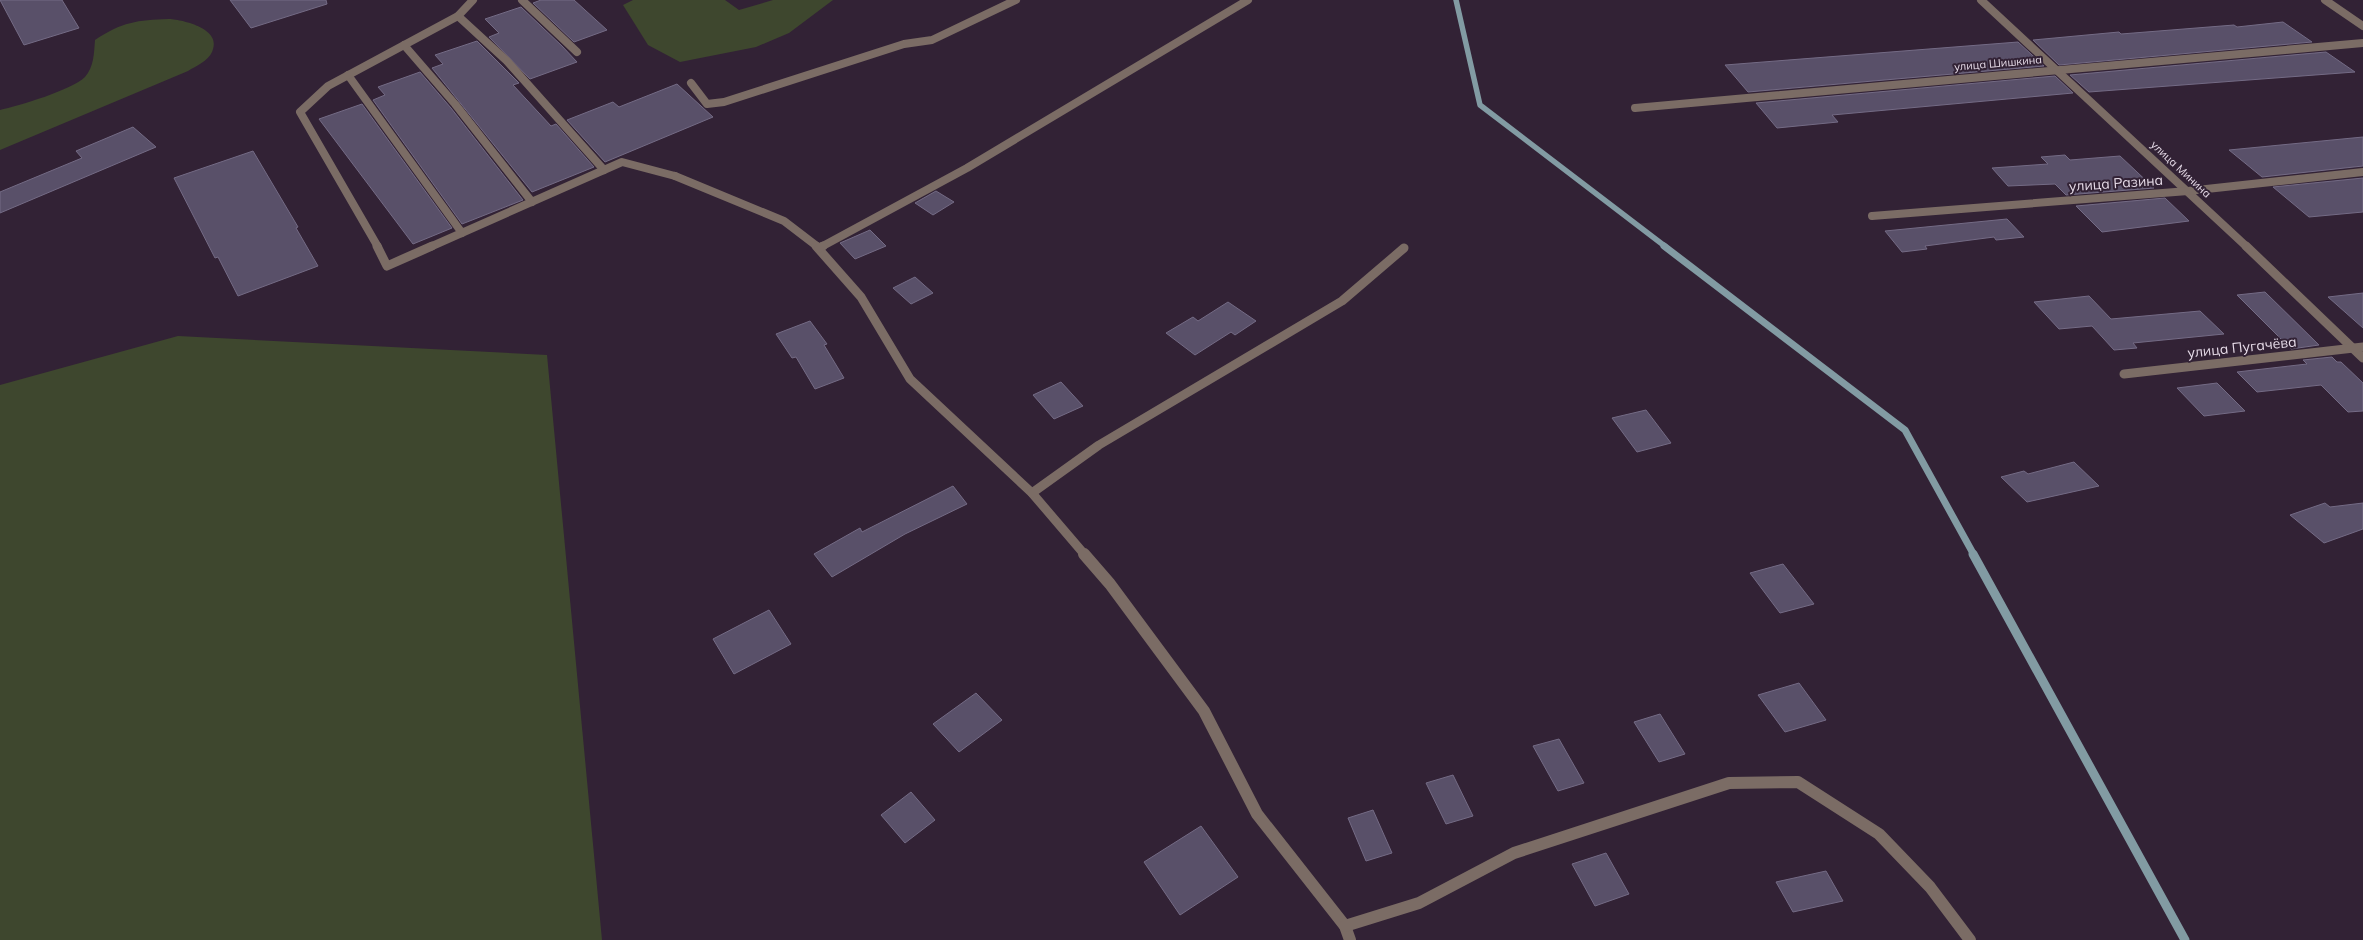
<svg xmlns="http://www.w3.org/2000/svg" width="2363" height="940" font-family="Mulish,sans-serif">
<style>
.green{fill:#3e472e}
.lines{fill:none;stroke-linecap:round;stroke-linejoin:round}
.stream-far2{stroke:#829ba3;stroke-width:5.5}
.stream-far1{stroke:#829ba3;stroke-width:7}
.stream{stroke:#829ba3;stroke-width:9}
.building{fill:#595069;stroke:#746b85}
.service-far1{stroke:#7b6c65;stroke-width:8}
.service{stroke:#7b6c65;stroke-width:9}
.minor-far2{stroke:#7b6c65;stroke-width:8}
.minor-far1{stroke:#7b6c65;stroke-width:9}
.minor{stroke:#7b6c65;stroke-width:12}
.labels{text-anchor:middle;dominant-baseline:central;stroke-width:4;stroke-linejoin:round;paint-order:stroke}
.far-street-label{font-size:11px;fill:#e6dbe8;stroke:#322235}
.street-label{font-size:14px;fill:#e6dbe8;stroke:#322235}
</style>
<rect width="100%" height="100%" fill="#322235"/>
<!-- green -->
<g class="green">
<path d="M 633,0 L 725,0 L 739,10 L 773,0 L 833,0 L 789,33 L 756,47 L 680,62 L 648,45 L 623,5 Z"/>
<path d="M 169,19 C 184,20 223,29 212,52 C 208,61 196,66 188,71 L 0,150 L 0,110 C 18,106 72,90 85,77 C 94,67 94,53 95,40 C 122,22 137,20 169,19 Z"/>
<path d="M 178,336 L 547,355 L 602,940 L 0,940 L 0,385 Z"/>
</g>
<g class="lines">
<!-- stream-far2 -->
<path class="stream-far2" d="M 1456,0 L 1480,105 L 1666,247"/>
<!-- stream-far1 -->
<path class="stream-far1" d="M 1664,246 L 1905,430 L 1974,555"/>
<!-- stream -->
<path class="stream" d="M 1973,554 L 2185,940"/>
</g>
<!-- building -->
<g class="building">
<path d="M 0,0 L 62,0 L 79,28 L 24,45 Z"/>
<path d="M 230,0 L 326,0 L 327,4 L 251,28 Z"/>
<path d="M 541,0 L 574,0 L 607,30 L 574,42 L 533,3 Z"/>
<path d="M 521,7 L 562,46 L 577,62 L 530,79 L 489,37 L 499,33 L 485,19 Z"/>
<path d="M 2283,22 L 2312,42 L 2059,65 L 2033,40 L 2119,32 L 2121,34 L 2234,25 L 2237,27 Z"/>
<path d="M 477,41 L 519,83 L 513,85 L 551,126 L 556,124 L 594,167 L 532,192 L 432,68 L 443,64 L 435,55 Z"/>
<path d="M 2018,42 L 2044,66 L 1748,92 L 1725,65 Z"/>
<path d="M 2326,52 L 2355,72 L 2089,92 L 2070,75 Z"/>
<path d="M 420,72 L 451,108 L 523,200 L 462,224 L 373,100 L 385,95 L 378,87 Z"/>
<path d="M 2055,76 L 2073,93 L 1832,115 L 1838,122 L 1777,128 L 1756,103 Z"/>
<path d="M 677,84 L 713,117 L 605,162 L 567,120 L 613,102 L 619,107 Z"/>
<path d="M 362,104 L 452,228 L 413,244 L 319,119 Z"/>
<path d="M 133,127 L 156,147 L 0,213 L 0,192 L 82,158 L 76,151 Z"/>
<path d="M 2363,137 L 2363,166 L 2262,177 L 2229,150 Z"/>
<path d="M 253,151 L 298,227 L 296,228 L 318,266 L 238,296 L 218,257 L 215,258 L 174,178 Z"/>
<path d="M 2065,155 L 2070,160 L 2120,156 L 2154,188 L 2066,195 L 2055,184 L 2008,186 L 1992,168 L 2048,164 L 2041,157 Z"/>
<path d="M 2363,178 L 2363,212 L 2309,217 L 2273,187 Z"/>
<path d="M 936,191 L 954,202 L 933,215 L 915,203 Z"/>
<path d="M 2165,198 L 2189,221 L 2102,232 L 2076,206 Z"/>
<path d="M 2007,219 L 2024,237 L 1996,240 L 1994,237 L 1925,246 L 1927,249 L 1902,252 L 1885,231 Z"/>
<path d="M 870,230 L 886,246 L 855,259 L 840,243 Z"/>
<path d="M 915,277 L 933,293 L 911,304 L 893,288 Z"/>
<path d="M 2265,292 L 2319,345 L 2291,349 L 2237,295 Z"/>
<path d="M 2363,293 L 2363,328 L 2328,297 Z"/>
<path d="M 2089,296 L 2111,319 L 2200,311 L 2224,334 L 2133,343 L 2137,348 L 2114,350 L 2092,326 L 2059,329 L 2034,302 Z"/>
<path d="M 1228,302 L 1256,321 L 1235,335 L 1231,332 L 1195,355 L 1166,333 L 1193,317 L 1198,321 Z"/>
<path d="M 810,321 L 827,344 L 824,345 L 844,378 L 815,389 L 796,357 L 792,358 L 776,334 Z"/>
<path d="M 2332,357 L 2337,362 L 2341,362 L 2363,383 L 2363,411 L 2348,412 L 2321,385 L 2257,392 L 2237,372 L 2307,364 L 2303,360 Z"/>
<path d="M 1061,382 L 1083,406 L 1054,419 L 1033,395 Z"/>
<path d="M 2217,383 L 2245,411 L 2204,416 L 2177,388 Z"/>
<path d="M 1646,410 L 1671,443 L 1637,452 L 1612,418 Z"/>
<path d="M 2074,462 L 2099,486 L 2027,502 L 2001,477 L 2024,471 L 2028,474 Z"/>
<path d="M 953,486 L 967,504 L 905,534 L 832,577 L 814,554 L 860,528 L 862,532 Z"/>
<path d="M 2325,503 L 2330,507 L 2363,503 L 2363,529 L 2324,543 L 2290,515 Z"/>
<path d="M 1783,564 L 1814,604 L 1780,613 L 1750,573 Z"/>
<path d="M 769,610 L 791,644 L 734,674 L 713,639 Z"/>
<path d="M 1799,683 L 1826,720 L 1785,732 L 1758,695 Z"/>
<path d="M 976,693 L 1002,720 L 959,752 L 933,724 Z"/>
<path d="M 1660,714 L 1685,754 L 1659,762 L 1634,722 Z"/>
<path d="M 1559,739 L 1584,783 L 1558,791 L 1533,746 Z"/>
<path d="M 1453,775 L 1473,816 L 1446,824 L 1426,783 Z"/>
<path d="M 911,792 L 935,820 L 905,843 L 881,815 Z"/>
<path d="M 1373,810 L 1392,853 L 1366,861 L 1348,818 Z"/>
<path d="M 1201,826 L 1238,877 L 1180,915 L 1144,862 Z"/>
<path d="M 1606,853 L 1629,894 L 1595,906 L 1572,864 Z"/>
<path d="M 1826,871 L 1843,901 L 1793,912 L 1776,882 Z"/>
</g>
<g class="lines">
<!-- service-far1 -->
<g class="service-far1">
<path d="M 522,0 L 577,52"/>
<path d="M 458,16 L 507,61 L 604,170"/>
<path d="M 404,45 L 455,104 L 532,202"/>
<path d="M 348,75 L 462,233"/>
<path d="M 691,83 L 707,104 L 724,102 L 904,44 L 932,40 L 1016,0"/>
<path d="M 378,247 L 300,112 L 328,86 L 458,16 L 473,0"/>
<path d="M 430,247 L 622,162 L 675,176"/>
</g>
<!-- service -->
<path class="service" d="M 377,246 L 387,266 L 432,246"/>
<!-- minor-far2 -->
<g class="minor-far2">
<path d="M 1981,0 L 2247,247"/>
<path d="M 2325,0 L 2363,26"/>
<path d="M 1635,108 L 2363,43"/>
<path d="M 675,176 L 784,221 L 818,247"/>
<path d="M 1872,216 L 2188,191 L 2363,172"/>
<path d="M 821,247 L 967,168 L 1248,0"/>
</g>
<!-- minor-far1 -->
<g class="minor-far1">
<path d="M 816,246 L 861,297 L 910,379 L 1032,493 L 1085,555"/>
<path d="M 2246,246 L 2363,358"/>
<path d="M 819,248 L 823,246"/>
<path d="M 2124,374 L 2363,347"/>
<path d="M 1032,493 L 1099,445 L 1342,301 L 1404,248"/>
</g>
<!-- minor -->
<g class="minor">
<path d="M 1084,554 L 1110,584 L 1204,711 L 1257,814 L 1345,926 L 1350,940"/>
<path d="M 1345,926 L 1419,903 L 1514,853 L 1729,783 L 1798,782 L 1879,834 L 1930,887 L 1970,940"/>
</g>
</g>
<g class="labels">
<!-- far-street labels -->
<g class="far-street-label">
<text transform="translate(1998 63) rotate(-5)">улица Шишкина</text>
<text transform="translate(2181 169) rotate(43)">улица Минина</text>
</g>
<!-- street labels -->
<g class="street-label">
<text transform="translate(2116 183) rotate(-4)">улица Разина</text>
<text transform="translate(2242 347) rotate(-6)">улица Пугачёва</text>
</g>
</g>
</svg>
